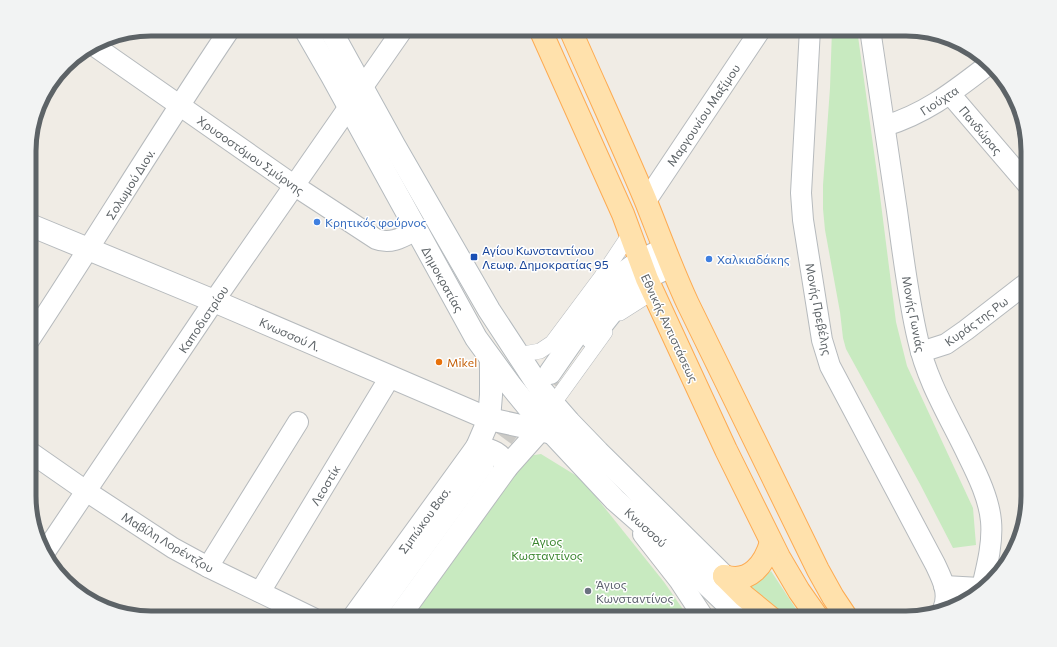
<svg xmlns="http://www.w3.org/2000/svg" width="1057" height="647" font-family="Commissioner,sans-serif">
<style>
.green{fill:#c8eac0}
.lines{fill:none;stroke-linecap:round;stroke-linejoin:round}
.secondary-tunnel{stroke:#cbcac6;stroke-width:22;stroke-dasharray:22 11;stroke-linecap:butt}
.pedestrian-casing{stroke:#b6babd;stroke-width:16}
.minor-casing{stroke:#b6babd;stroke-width:22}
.tertiary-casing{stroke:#b6babd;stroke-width:24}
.secondary-casing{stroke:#b4babe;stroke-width:24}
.primary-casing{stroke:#fdab52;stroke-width:24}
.pedestrian{stroke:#fff;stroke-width:15}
.minor{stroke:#fff;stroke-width:20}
.tertiary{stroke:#fff;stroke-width:22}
.secondary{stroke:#fff;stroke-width:22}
.primary{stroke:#ffe1ac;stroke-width:22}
.shop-dot{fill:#3f7fe0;stroke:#fff;stroke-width:1.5}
.transit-dot{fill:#1a4fb4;stroke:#fff;stroke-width:1.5}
.food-dot{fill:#e8710a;stroke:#fff;stroke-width:1.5}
.worship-dot{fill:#6b7280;stroke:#fff;stroke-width:1.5}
.labels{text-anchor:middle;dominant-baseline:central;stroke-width:3;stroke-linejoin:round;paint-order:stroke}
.street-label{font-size:12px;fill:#5d6367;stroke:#fff}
.shop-label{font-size:12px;fill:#366cbe;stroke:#fff;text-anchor:start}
.transit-label{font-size:12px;fill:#164399;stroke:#fff;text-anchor:start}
.food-label{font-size:12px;fill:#c56008;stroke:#fff;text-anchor:start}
.park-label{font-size:12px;fill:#3a852e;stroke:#fff}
.worship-label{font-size:12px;fill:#5b616d;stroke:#fff;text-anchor:start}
.rim{fill:none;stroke:#5d6367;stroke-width:5}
</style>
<rect width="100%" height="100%" fill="#f0ece5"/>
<!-- green -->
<g class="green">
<path d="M 832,29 L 857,29 L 879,188 L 896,322 L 907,366 L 973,508 L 976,545 L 953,548 L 920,484 L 846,349 L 843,338 L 840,312 L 825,230 L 823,209 L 823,185 L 830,88 Z"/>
<path d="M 541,454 L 580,478 L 596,497 L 664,582 L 689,618 L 412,618 L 528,456 Z"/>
<path d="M 771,571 L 802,618 L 786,618 L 750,587 Z"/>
<path d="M 957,597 L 965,597 L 965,602 L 955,605 Z"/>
</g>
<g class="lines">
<!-- secondary-tunnel -->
<g class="secondary-tunnel">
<path d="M 535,412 L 559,382"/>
<path d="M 483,464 L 523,410"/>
</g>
<defs>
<g id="pedestrian">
<path d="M 620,313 L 653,292"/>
<path d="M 518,355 L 540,351 L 552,343 L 602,276 L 630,234"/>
<path d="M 553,404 L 605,332"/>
</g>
<g id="minor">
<path d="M 810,29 L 801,193 L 803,220 L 822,340 L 830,366 L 935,564 C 942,579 950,593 943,609"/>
<path d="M 870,29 C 879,90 888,151 897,211 C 903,254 908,298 918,340 C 927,382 950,418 968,456 C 978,476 989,499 991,521 C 993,543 987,566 982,587"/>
<path d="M 93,45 L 295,186 L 376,239 C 391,245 403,237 416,230"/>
<path d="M 950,94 L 1028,185"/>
<path d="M 885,126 C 927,113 954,91 988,65"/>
<path d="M 646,201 L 761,29"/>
<path d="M 30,339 C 98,236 161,131 230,29"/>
<path d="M 921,352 L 946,344 L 966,330 L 1028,282"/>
<path d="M 30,452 L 86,491 L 173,548 L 208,567 L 313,618"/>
<path d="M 643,534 L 679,580 L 704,618"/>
<path d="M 45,552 L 214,301 L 403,29"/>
<path d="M 208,567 L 298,422"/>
<path d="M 944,586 L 980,588"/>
<path d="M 260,592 L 390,377"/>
</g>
<g id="tertiary">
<path d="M 30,225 L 214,301 L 489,419 L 553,433"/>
<path d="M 477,447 C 492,450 501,453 507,467"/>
<path d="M 353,618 L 472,454 L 477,447 L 489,419"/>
<path d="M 398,618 L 507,467 L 540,430"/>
</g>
<g id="secondary">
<path d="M 305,29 L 332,76 L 476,338 L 511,386 L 529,408 L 615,500 L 656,536 L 742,618"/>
<path d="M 330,29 L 394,145 L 489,310 L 542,391 L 569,422 L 598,452 L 724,576"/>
<path d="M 592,338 C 608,316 624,295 646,279 C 653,274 663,270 671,266"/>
<path d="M 550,373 L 602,298 L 622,274 L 640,261 L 664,249"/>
<path d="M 489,419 L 491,395 L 491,360"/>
<path d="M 371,618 L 483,464"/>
</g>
<g id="primary">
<path d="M 540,29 L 623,214 L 647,279 L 726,450 L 779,557 L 799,591 L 818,618"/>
<path d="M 570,29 C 595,86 621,142 645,199 C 659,234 672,270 688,304 L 818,570 L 833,597 L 847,618"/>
<path d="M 724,576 C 750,585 765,563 771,542"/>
<path d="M 724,576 L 744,596 L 771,618"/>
</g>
</defs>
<!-- pedestrian casing -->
<use href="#pedestrian" class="pedestrian-casing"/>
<!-- minor casing -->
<use href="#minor" class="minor-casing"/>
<!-- tertiary casing -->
<use href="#tertiary" class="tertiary-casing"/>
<!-- secondary casing -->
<use href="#secondary" class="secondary-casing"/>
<!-- primary casing -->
<use href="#primary" class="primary-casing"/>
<!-- pedestrian -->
<use href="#pedestrian" class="pedestrian"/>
<!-- minor -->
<use href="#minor" class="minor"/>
<!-- tertiary -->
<use href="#tertiary" class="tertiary"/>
<!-- secondary -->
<use href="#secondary" class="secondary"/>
<!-- primary -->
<use href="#primary" class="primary"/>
</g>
<!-- markers -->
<g class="shop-dot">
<circle cx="317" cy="222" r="4"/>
<circle cx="709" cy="259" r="4"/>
</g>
<rect class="transit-dot" x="470" y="253" width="8" height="8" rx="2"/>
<circle class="food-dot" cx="439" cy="362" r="4"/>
<circle class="worship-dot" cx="588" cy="591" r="4"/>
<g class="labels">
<!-- street labels -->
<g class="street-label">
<text transform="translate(939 100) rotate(-33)">Γιούχτα</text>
<text transform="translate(703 115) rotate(-56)">Μαργουνίου Μαξίμου</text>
<text transform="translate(981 130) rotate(50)">Πανδώρας</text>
<text transform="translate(251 155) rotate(35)">Χρυσοστόμου Σμύρνης</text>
<text transform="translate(130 184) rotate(-58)">Σολωμού Διον.</text>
<text transform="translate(443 279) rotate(61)">Δημοκρατίας</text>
<text transform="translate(819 309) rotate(79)">Μονής Πρεβέλης</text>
<text transform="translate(914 314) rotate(79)">Μονής Γωνιάς</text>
<text transform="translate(203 319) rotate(-56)">Καποδιστρίου</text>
<text transform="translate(976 321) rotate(-36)">Κυράς της Ρω</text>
<text transform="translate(670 328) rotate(65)">Εθνικής Αντιστάσεως</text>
<text transform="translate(290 334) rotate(24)">Κνωσσού Λ.</text>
<text transform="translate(325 485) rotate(-59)">Λεοστίκ</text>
<text transform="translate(424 520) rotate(-54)">Σμπώκου Βασ.</text>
<text transform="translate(646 527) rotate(42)">Κνωσσού</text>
<text transform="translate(168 542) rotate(31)">Μαβίλη Λορέντζου</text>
</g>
<!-- shop labels -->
<g class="shop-label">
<text x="325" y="222">Κρητικός φούρνος</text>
<text x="717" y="259">Χαλκιαδάκης</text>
</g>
<!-- transit labels -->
<g class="transit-label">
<text x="482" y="250">Αγίου Κωνσταντίνου<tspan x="482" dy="14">Λεωφ. Δημοκρατίας 95</tspan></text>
</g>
<!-- food labels -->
<g class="food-label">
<text x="447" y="362">Mikel</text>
</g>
<!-- park labels -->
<g class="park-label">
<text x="547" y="541">Άγιος<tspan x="547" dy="14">Κωσταντίνος</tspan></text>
</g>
<!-- worship labels -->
<g class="worship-label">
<text x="596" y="584">Άγιος<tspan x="596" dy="14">Κωνσταντίνος</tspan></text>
</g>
</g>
<!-- crop -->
<path d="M0 0H1057V647H0ZM151 36H906A115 115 0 0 1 1021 151V496A115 115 0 0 1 906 611H151A115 115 0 0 1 36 496V151A115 115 0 0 1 151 36Z" fill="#f2f3f3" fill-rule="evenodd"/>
<path class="rim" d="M151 36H906A115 115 0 0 1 1021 151V496A115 115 0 0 1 906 611H151A115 115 0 0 1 36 496V151A115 115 0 0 1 151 36Z"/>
</svg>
